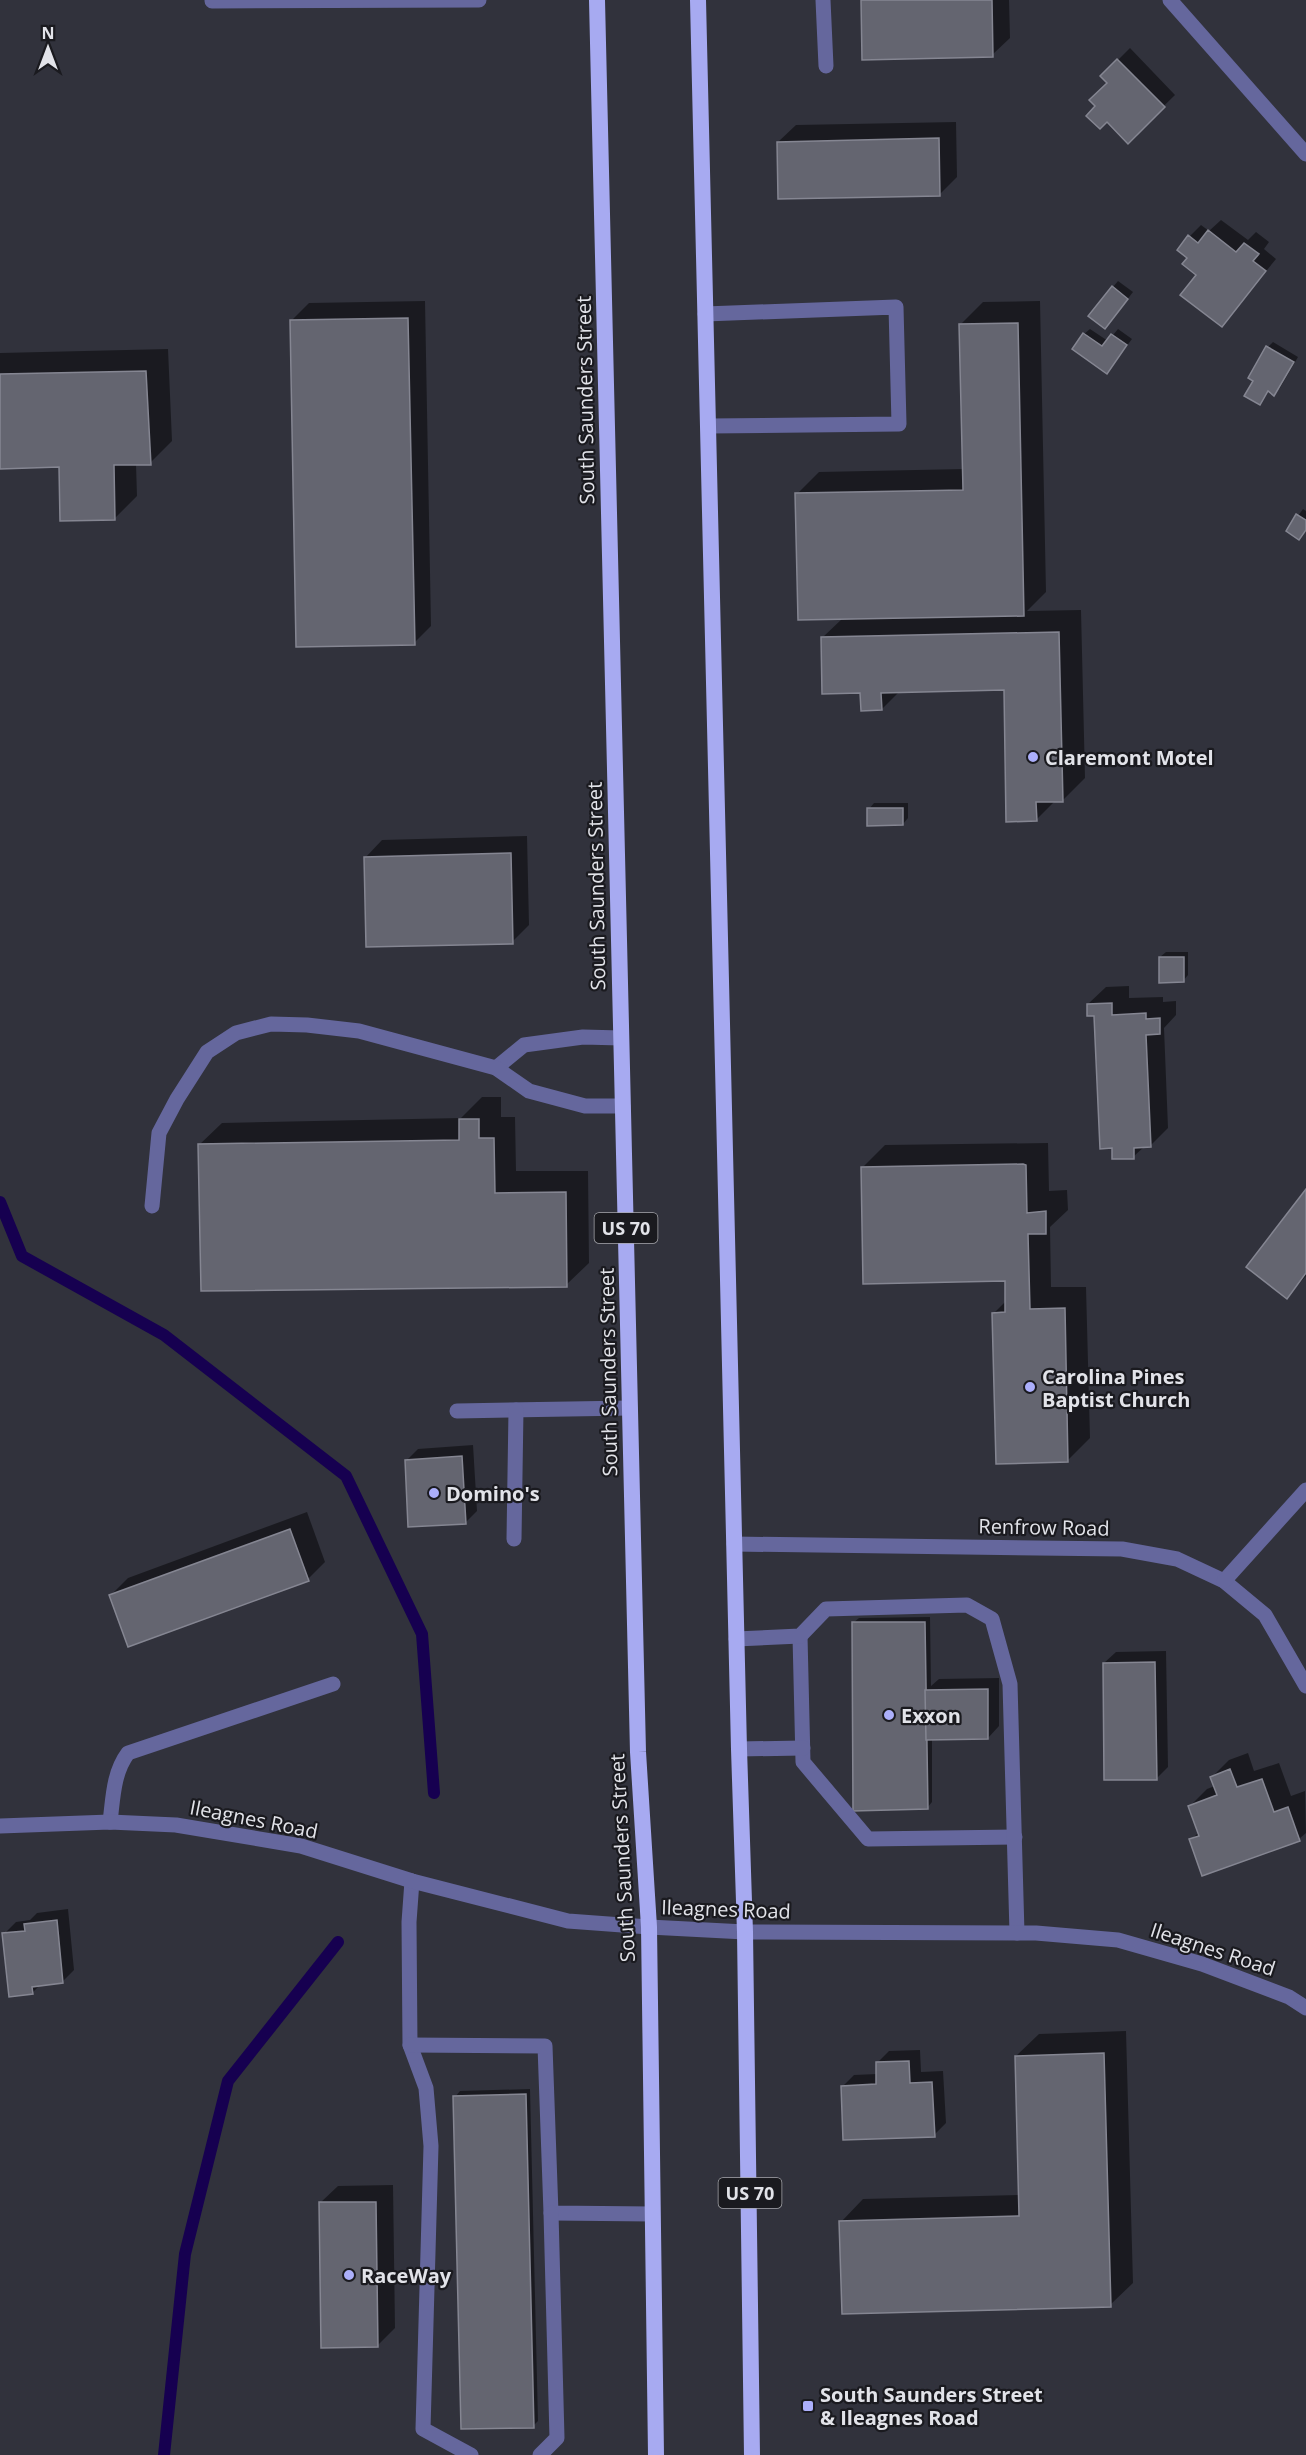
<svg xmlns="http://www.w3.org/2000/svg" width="1306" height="2455" font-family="'Open Sans',sans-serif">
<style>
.shadow{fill:#0007}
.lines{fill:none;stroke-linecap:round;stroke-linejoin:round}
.stream{stroke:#160050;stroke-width:12}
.building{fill:#646570;stroke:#858692;stroke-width:1.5}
.service{stroke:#65679d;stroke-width:15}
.minor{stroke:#65679d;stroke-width:15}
.tertiary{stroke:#65679d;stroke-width:15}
.trunk{stroke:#a7aaf1;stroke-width:16}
.poi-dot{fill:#acaffb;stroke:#1a1a1f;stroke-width:2}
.labels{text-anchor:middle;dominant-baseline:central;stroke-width:4.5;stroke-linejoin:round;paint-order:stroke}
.shield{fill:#1a1a1f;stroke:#a6a7ac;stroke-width:1.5}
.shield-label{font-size:18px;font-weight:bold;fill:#e2e3e9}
.street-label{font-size:20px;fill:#e2e3e9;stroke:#1a1a1f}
.poi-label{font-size:20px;font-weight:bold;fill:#e2e3e9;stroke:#1a1a1f;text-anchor:start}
</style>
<rect width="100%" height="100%" fill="#31323c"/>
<!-- shadow -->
<g class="shadow">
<path d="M 862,0 L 1009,0 L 1010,38 L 992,55 Z"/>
<path d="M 1130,48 L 1175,95 L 1128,141 L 1098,106 L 1109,83 L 1102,76 Z"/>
<path d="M 956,122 L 957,177 L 940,194 L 778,142 L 796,125 Z"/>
<path d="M 1221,220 L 1248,240 L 1256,232 L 1269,242 L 1264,249 L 1276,259 L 1222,325 L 1189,258 L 1190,236 L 1201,225 L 1209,231 Z"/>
<path d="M 1118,281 L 1133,292 L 1110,322 L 1090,315 Z"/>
<path d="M 425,301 L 431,626 L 414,643 L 291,321 L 309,303 Z"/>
<path d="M 1040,301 L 1046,592 L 1027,611 L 1081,610 L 1085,778 L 1062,801 L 1055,801 L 1036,820 L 1005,689 L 900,691 L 882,709 L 862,691 L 823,637 L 843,618 L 797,494 L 819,472 L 964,469 L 960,325 L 983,302 Z"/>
<path d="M 1090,329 L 1108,341 L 1118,329 L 1132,339 L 1107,372 L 1084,334 Z"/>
<path d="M 1273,342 L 1298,357 L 1280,388 L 1274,394 L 1269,390 L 1259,404 L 1255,380 L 1268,347 Z"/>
<path d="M 168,349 L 172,441 L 150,463 L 136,464 L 137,496 L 114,519 L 61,466 L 0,467 L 0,353 Z"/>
<path d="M 1303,509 L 1306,511 L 1306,531 L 1299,538 L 1288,530 Z"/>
<path d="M 874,803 L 908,803 L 908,818 L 903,824 L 869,809 Z"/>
<path d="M 527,836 L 529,925 L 512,942 L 365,858 L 382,840 Z"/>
<path d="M 1166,952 L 1188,952 L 1188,975 L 1183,981 L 1160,957 Z"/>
<path d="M 1129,986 L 1129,998 L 1163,997 L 1163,1002 L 1176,1001 L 1176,1015 L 1164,1028 L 1168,1128 L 1151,1145 L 1145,1146 L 1133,1157 L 1096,1014 L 1088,1004 L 1106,987 Z"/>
<path d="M 482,1097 L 501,1097 L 501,1117 L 515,1117 L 516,1171 L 588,1171 L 589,1263 L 566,1285 L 199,1145 L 222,1123 L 461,1118 Z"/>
<path d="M 1048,1143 L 1049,1191 L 1067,1190 L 1068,1210 L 1050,1227 L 1051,1287 L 1086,1287 L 1090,1438 L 1068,1460 L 993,1314 L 1006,1301 L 1006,1280 L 862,1168 L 885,1145 Z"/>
<path d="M 1306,1192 L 1306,1276 L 1287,1297 Z"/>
<path d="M 473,1445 L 477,1511 L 465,1523 L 407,1460 L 418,1449 Z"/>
<path d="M 307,1512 L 325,1562 L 308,1579 L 110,1596 L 128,1578 Z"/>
<path d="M 930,1617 L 931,1686 L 939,1679 L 999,1678 L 999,1726 L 988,1738 L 932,1738 L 932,1802 L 927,1808 L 853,1623 L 859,1618 Z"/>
<path d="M 1166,1651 L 1168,1767 L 1156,1779 L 1104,1663 L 1116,1652 Z"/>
<path d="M 1248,1753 L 1254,1771 L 1279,1763 L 1291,1796 L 1305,1791 L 1306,1833 L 1299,1839 L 1191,1840 L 1199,1832 L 1190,1806 L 1207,1789 L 1215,1786 L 1212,1777 L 1229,1760 Z"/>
<path d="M 68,1909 L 74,1970 L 63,1981 L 41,1984 L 32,1993 L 4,1934 L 16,1922 L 30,1920 L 37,1913 Z"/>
<path d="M 1126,2031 L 1133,2283 L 1110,2305 L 841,2222 L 863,2199 L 1020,2195 L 1016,2056 L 1039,2034 Z"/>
<path d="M 920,2050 L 921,2072 L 943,2071 L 946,2123 L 934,2135 L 842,2087 L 854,2075 L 877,2074 L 877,2063 L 889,2051 Z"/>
<path d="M 530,2089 L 538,2421 L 533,2426 L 455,2097 L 460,2091 Z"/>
<path d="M 393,2185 L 395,2328 L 378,2345 L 320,2203 L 338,2186 Z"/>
</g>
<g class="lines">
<!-- stream -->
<g class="stream">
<path d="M 0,1202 L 22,1256 L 164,1335 L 346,1476 L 422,1634 L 434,1793"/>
<path d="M 164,2455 L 185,2254 L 228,2081 L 338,1942"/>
</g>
</g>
<!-- building -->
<g class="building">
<path d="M 861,0 L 992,0 L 993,57 L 862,60 Z"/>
<path d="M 1117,59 L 1165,107 L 1128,144 L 1107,122 L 1100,129 L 1086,116 L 1095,106 L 1089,100 L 1107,83 L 1100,76 Z"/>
<path d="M 939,138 L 940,196 L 778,199 L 777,142 Z"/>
<path d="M 1208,230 L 1236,252 L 1244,243 L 1259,254 L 1253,261 L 1266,271 L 1222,327 L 1180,295 L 1196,275 L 1182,264 L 1187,258 L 1177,250 L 1188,235 L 1198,243 Z"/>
<path d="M 1112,286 L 1128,299 L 1105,329 L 1088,316 Z"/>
<path d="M 408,318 L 415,645 L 296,647 L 290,320 Z"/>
<path d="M 1018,323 L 1024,616 L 798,620 L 795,493 L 963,490 L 959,324 Z"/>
<path d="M 1083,333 L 1102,346 L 1111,334 L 1127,345 L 1107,374 L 1072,349 Z"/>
<path d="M 1266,346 L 1294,362 L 1274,396 L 1268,391 L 1260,405 L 1244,396 L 1253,381 L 1248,378 Z"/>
<path d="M 146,371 L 151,465 L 114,465 L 115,520 L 60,521 L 59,467 L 0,469 L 0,374 Z"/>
<path d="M 1296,514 L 1306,520 L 1306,530 L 1299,540 L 1286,531 Z"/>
<path d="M 1059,632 L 1063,802 L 1036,802 L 1037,821 L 1006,822 L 1004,690 L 881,693 L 882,710 L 861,711 L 860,693 L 822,694 L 821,637 Z"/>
<path d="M 867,808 L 903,808 L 903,825 L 867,826 Z"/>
<path d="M 511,853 L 513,944 L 366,947 L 364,857 Z"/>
<path d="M 1159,957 L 1184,957 L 1184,982 L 1159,983 Z"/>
<path d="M 1112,1003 L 1112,1015 L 1146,1013 L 1146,1019 L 1160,1018 L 1160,1034 L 1146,1035 L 1151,1147 L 1134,1148 L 1134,1159 L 1112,1159 L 1112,1148 L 1100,1149 L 1094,1016 L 1087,1016 L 1087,1004 Z"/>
<path d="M 459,1119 L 479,1119 L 479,1138 L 494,1138 L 495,1193 L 566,1192 L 567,1287 L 201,1291 L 198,1144 L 459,1140 Z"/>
<path d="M 1023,1164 L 1026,1165 L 1027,1213 L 1046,1211 L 1046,1234 L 1028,1234 L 1030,1309 L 1065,1308 L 1068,1462 L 996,1464 L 992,1313 L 1005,1312 L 1005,1281 L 863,1284 L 861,1167 Z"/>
<path d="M 1306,1189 L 1306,1273 L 1287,1299 L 1246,1267 Z"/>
<path d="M 462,1456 L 466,1524 L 408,1527 L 405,1460 Z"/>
<path d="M 290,1529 L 309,1581 L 128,1647 L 109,1595 Z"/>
<path d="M 852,1622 L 925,1622 L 928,1809 L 853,1811 Z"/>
<path d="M 1155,1662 L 1157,1780 L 1104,1780 L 1103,1663 Z"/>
<path d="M 988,1689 L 988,1739 L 926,1740 L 925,1690 Z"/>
<path d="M 1230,1769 L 1237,1787 L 1262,1779 L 1274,1812 L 1288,1807 L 1300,1841 L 1202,1876 L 1189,1839 L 1199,1836 L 1188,1806 L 1217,1795 L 1210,1777 Z"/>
<path d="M 57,1920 L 63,1983 L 32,1987 L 33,1994 L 9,1997 L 2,1933 L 25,1931 L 24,1924 Z"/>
<path d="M 1104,2053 L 1111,2307 L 842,2314 L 839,2221 L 1019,2216 L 1015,2056 Z"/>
<path d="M 909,2061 L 910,2083 L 932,2082 L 935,2137 L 843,2140 L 841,2086 L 876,2084 L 876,2062 Z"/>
<path d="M 526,2094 L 534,2428 L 461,2429 L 453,2096 Z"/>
<path d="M 319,2202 L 376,2202 L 378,2347 L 321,2348 Z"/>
</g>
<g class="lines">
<!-- service -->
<g class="service">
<path d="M 823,0 L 826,66"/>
<path d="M 212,1 L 479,0"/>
<path d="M 705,314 L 896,307 L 899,424 L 708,426"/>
<path d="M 496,1068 L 524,1045 L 583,1037 L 621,1038"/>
<path d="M 152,1206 L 159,1133 L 177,1099 L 207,1052 L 236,1033 L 271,1024 L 307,1025 L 359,1031 L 496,1068 L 529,1091 L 585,1106 L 623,1106"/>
<path d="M 457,1411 L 630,1408"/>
<path d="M 514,1539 L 516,1410"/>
<path d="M 800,1636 L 803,1762 L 868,1839 L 1015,1837"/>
<path d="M 736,1639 L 800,1636 L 826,1609 L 967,1605 L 992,1619 L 1010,1684 L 1017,1933"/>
<path d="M 739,1749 L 803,1748"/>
<path d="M 110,1822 C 113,1799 113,1773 128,1753 L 333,1684"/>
<path d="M 412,1881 L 409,1922 L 410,2045 L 426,2088 L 431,2146 L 423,2429 L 471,2455"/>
<path d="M 410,2045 L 545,2046 L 551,2213 L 652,2214"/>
<path d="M 540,2455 L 557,2438 L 551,2213"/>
</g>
<!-- minor -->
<g class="minor">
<path d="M 1170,0 L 1306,154"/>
<path d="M 734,1544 L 1122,1549 L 1177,1559 L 1224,1581 L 1265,1615 L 1306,1686"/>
<path d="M 1224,1581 L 1306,1490"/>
<path d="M 0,1826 L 110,1822 L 176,1825 L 301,1846 L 412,1881 L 568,1921 L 649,1927"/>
</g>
<!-- tertiary -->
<path class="tertiary" d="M 649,1927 L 745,1932 L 1036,1933 L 1118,1940 L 1202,1964 L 1289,1997 L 1306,2008"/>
<!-- trunk -->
<g class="trunk">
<path d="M 597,0 L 638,1752 L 649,1927 L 656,2455"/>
<path d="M 698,0 L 739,1749 L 745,1932 L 752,2455"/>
</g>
</g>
<!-- markers -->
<g class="poi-dot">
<circle cx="1033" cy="757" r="6"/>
<circle cx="1030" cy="1387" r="6"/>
<circle cx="434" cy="1493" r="6"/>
<circle cx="889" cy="1715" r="6"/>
<circle cx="349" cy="2275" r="6"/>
<rect x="802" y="2400" width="12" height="12" rx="3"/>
</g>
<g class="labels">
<!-- shield labels -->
<g class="shield">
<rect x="594.5" y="1213" width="63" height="30" rx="4.5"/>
<rect x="718.5" y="2178" width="63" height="30" rx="4.5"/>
</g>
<g class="shield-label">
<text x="626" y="1228">US 70</text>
<text x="750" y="2193">US 70</text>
</g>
<!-- street labels -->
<g class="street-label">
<text transform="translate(585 400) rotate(-91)">South Saunders Street</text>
<text transform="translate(596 886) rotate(-91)">South Saunders Street</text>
<text transform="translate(608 1372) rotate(-91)">South Saunders Street</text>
<text transform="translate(1044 1527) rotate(1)">Renfrow Road</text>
<text transform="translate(254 1819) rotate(11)">Ileagnes Road</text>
<text transform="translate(622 1858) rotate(-93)">South Saunders Street</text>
<text transform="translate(726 1909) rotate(2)">Ileagnes Road</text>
<text transform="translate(1213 1949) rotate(18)">Ileagnes Road</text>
</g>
<!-- poi labels -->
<g class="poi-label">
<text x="1045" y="757">Claremont Motel</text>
<text x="1042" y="1376">Carolina Pines<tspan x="1042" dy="23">Baptist Church</tspan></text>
<text x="446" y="1493">Domino's</text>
<text x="901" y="1715">Exxon</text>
<text x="361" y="2275">RaceWay</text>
<text x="820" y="2394">South Saunders Street<tspan x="820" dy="23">&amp; Ileagnes Road</tspan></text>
</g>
</g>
<!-- north arrow -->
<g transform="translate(48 48)" stroke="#1a1a1f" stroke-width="4.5" paint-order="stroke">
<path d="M0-4.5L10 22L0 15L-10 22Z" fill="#e2e3e9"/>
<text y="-9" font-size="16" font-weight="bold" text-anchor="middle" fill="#e2e3e9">N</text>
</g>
</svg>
